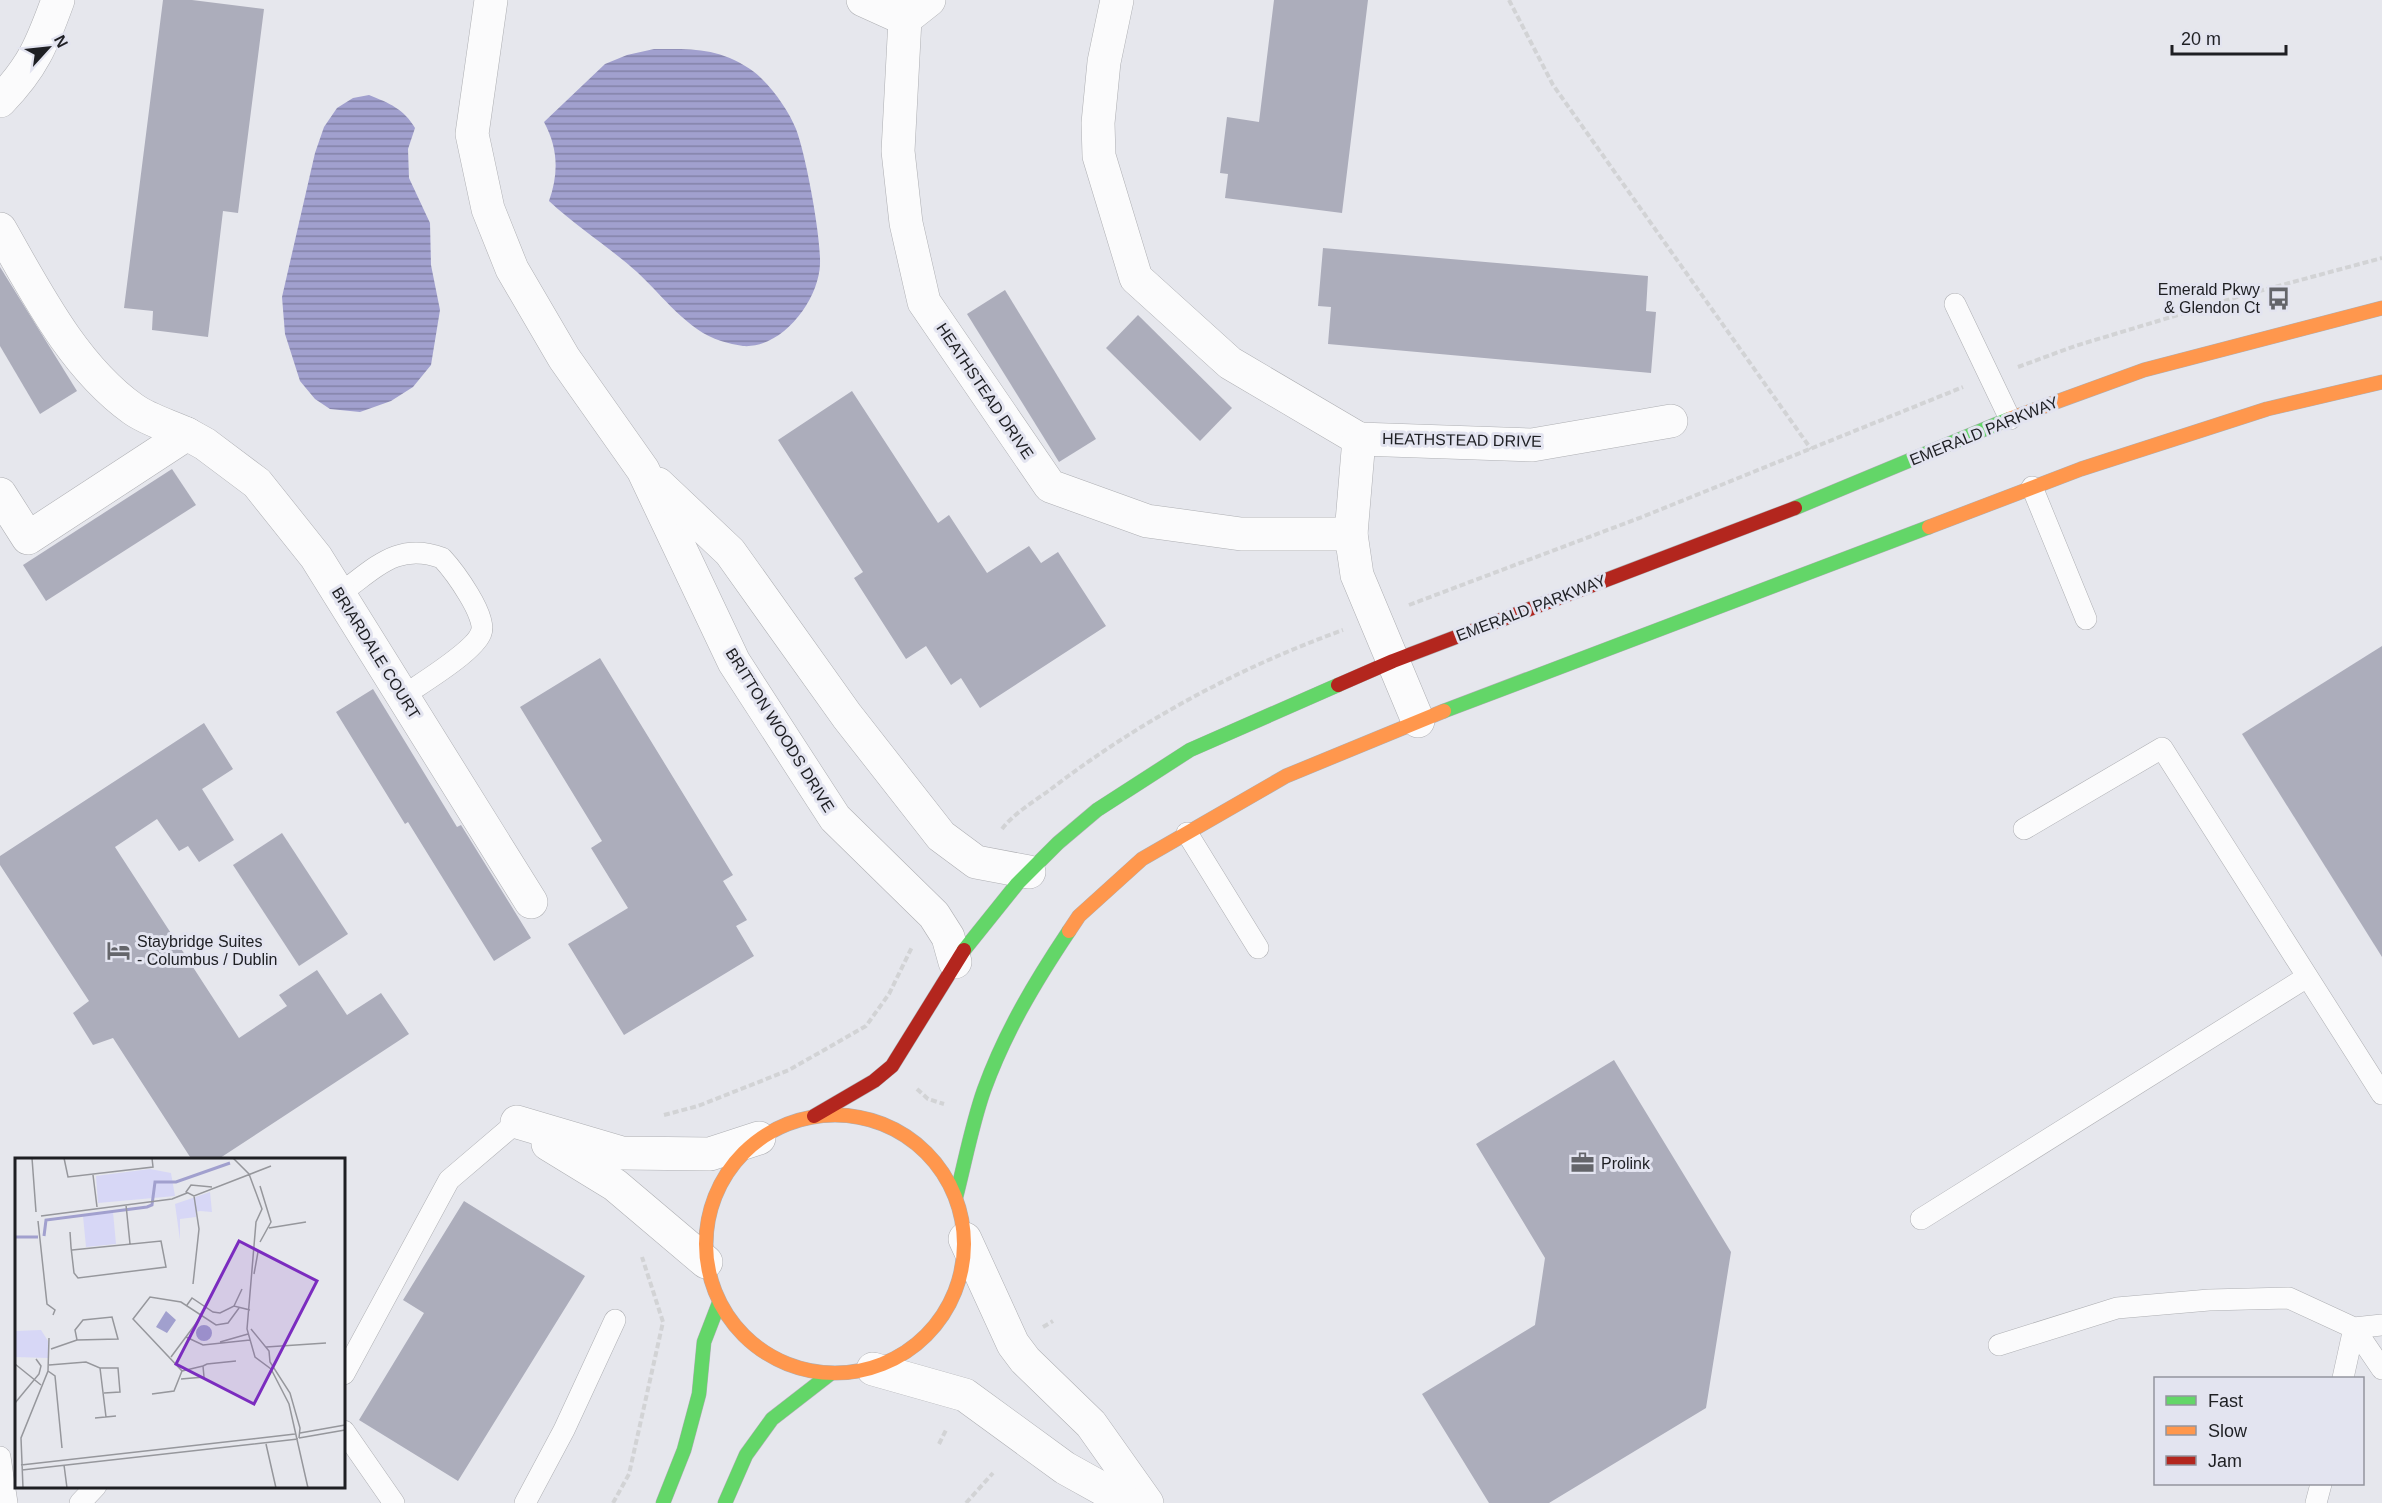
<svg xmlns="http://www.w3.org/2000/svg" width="2382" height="1503" font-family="Helvetica,sans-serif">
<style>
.water{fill:url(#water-rules)}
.building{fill:#acadbb}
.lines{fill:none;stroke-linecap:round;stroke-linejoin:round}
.lane-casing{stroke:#aeafb3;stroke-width:22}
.street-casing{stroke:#aeafb3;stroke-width:34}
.fast-casing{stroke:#aeafb3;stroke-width:15}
.slow-casing{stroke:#aeafb3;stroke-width:15}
.jam-casing{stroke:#aeafb3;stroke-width:15}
.path{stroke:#d2d3d5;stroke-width:4;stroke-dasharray:6 3;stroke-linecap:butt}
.lane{stroke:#fbfbfc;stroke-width:21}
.street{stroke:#fbfbfc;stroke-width:33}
.fast{stroke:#63d668;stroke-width:14}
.slow{stroke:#ff974d;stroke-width:14}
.jam{stroke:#b3261e;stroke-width:14}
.labels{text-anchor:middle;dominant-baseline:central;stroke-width:6;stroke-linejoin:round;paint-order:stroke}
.poi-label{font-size:16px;fill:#1e1f23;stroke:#e3e4f0;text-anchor:start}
.street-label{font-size:16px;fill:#1e1f23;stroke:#e3e4f0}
.inset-river{fill:none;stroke:#a1a0ce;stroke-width:3}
.inset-road{fill:none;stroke:#96979c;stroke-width:1.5}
.view{fill:#7b2cbf;fill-opacity:0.15;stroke:#7b2cbf;stroke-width:3}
.inset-edge{fill:none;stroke:#1e1f23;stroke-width:3}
</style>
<defs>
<pattern id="water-rules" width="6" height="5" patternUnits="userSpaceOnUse" patternTransform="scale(1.5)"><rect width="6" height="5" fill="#a1a0ce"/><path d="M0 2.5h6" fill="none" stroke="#8382a7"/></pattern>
</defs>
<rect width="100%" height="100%" fill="#e6e7ed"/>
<!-- water -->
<g class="water">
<path d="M 654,49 C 691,49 717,47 750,69 C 768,81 788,109 796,129 C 806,155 821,237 820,264 C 819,300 782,349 743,346 C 736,345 728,343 721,341 C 688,331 662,295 637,272 C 609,247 577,227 549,201 C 559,173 558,148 544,122 L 605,64 L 627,55 Z"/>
<path d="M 369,95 C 389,103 404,109 415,128 L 408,149 L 409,178 L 430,223 L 431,265 L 440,310 L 431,365 L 413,387 L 391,401 L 360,412 L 330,409 L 315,399 L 300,381 L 285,334 L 282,297 L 315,153 L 324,127 L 337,108 L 353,98 Z"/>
</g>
<!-- building -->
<g class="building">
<path d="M 163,0 L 192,0 L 264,9 L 238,213 L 223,211 L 208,337 L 152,330 L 153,311 L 124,308 Z"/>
<path d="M 1274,0 L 1368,0 L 1342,213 L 1225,198 L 1228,174 L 1220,173 L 1227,117 L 1259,122 Z"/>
<path d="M 1323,248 L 1648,276 L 1646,311 L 1656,312 L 1651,373 L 1328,344 L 1331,307 L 1318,306 Z"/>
<path d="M 0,267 L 77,391 L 40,414 L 0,346 Z"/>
<path d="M 1005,290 L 1096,439 L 1059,462 L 967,314 Z"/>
<path d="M 1138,315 L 1232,408 L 1200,441 L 1106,348 Z"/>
<path d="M 852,391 L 938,523 L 949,515 L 987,573 L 1029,546 L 1041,563 L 1058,552 L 1106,626 L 980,708 L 961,678 L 951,685 L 926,646 L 906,659 L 854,578 L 863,572 L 778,440 Z"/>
<path d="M 172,469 L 196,505 L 46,601 L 23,565 Z"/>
<path d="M 2382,646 L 2382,957 L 2242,734 Z"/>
<path d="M 600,658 L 733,875 L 723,881 L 747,920 L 736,926 L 754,956 L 624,1035 L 568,944 L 628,908 L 591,848 L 602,841 L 520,707 Z"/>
<path d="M 373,689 L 457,827 L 461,825 L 531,938 L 494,961 L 408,822 L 405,824 L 336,712 Z"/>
<path d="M 204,723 L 233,769 L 202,789 L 234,840 L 199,862 L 188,846 L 179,851 L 157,819 L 115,847 L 239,1038 L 287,1006 L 279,995 L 317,970 L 347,1015 L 381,993 L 409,1034 L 217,1160 L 192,1160 L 113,1038 L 93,1045 L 73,1013 L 89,1001 L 0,865 L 0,856 Z"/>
<path d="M 282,833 L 348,934 L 299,966 L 233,865 Z"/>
<path d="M 1614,1060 L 1731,1252 L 1706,1408 L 1549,1503 L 1489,1503 L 1422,1394 L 1535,1325 L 1545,1258 L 1476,1144 Z"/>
<path d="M 464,1201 L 585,1276 L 458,1481 L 359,1420 L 424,1313 L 403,1300 Z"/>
</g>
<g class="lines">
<defs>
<g id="lane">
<path d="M 1955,304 L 2010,419"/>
<path d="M 2032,487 L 2086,619"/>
<path d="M 339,594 C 375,569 397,541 442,558 C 454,571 488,617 481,633 C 474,652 420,684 403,696"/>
<path d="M 2024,829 L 2162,748 L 2382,1094"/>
<path d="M 1187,833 L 1258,948"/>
<path d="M 1921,1219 L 2307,977"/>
<path d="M 1999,1345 L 2117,1308 L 2209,1300 L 2289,1298 L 2354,1328 L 2382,1325"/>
<path d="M 344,1374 L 449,1180 L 517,1122"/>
<path d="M 2343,1378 L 2354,1328 L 2382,1369"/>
<path d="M 344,1431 L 394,1503"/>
<path d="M 0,1457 L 7,1503"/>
<path d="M 80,1503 L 96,1486"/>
<path d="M 525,1503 L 564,1430 L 615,1320"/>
<path d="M 2316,1503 L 2321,1484"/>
</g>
<g id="street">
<path d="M 491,0 L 472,134 L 488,209 L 512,269 L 564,358 L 643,470 L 734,662 L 835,818 L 934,915 L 948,937 L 955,962"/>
<path d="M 863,0 L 905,19"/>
<path d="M 929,0 L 905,19 L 898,151 L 906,223 L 924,302 L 1050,486 L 1147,521 L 1241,534 L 1351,534"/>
<path d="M 1117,0 L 1104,62 L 1098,123 L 1099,156 L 1136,278 L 1230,363 L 1359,439 L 1351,534 L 1357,575 L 1418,721"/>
<path d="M 0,101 C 33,67 42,44 58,0"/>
<path d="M 0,229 C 36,292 73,366 133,409 C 148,420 170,426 187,434"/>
<path d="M 1359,439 L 1532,445 L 1671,421"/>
<path d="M 658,484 L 730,552 L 847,716 L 941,836 L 976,862 L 1029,872"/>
<path d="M 0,494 L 28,538 L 187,434 L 205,444 L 257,483 L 316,557 L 531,902"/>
<path d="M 517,1122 L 622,1153 L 710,1154 L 759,1138"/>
<path d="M 548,1144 L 615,1185 L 706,1262"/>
<path d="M 965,1239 L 1013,1344 L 1025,1360 L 1091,1424 L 1147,1503"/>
<path d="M 873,1369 L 965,1395 L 1065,1468 L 1128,1503"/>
</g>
<g id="fast">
<path d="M 1795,508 L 2009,419"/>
<path d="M 1444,711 L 1929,527"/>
<path d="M 964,950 L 1017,884 L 1058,843 L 1097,810 L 1190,750 L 1338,685"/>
<path d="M 956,1197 C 965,1162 972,1124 984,1090 C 1005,1032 1035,982 1069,931"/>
<path d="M 663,1503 L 684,1450 L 699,1394 L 704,1342 L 719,1303"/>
<path d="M 725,1503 L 746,1455 L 772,1419 L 830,1374"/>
</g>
<g id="slow">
<path d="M 2009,419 L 2144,370 L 2382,308"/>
<path d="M 1929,527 L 2081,469 L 2267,409 L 2382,382"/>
<path d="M 1069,931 L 1079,916 L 1142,859 L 1286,776 L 1444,711"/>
<circle cx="835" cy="1244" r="129"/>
</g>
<g id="jam">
<path d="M 1338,685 L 1393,661 L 1795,508"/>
<path d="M 814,1116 L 874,1081 L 892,1066 L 964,950"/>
</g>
</defs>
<!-- lane casing -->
<use href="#lane" class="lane-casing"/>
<!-- street casing -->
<use href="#street" class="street-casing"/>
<!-- fast casing -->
<use href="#fast" class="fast-casing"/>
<!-- slow casing -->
<use href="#slow" class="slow-casing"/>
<!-- jam casing -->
<use href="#jam" class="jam-casing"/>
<!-- path -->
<g class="path">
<path d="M 1509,0 L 1553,85 L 1811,449"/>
<path d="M 2018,367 L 2075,346 L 2241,296 L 2382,258"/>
<path d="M 1409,605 L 1642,517 L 1963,387"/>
<path d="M 1002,829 C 1014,813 1035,801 1051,789 C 1140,721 1238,668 1343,630"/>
<path d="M 917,1089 L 928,1099 L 944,1104"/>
<path d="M 664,1115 L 698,1106 L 789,1070 L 866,1026 L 889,994 L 912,947"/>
<path d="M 1043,1327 L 1053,1321"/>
<path d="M 939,1444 L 947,1428"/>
<path d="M 613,1503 L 629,1474 L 663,1322 L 642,1257"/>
<path d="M 966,1503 L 993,1473"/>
</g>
<!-- lane -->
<use href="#lane" class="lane"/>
<!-- street -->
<use href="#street" class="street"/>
<!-- fast -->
<use href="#fast" class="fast"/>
<!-- slow -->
<use href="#slow" class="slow"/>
<!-- jam -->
<use href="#jam" class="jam"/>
</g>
<!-- icons -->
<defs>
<symbol id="bus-bare" viewBox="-9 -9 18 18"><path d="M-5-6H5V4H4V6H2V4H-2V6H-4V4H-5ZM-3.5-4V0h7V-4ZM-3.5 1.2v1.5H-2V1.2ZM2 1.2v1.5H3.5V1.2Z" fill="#64656a" stroke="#e3e4f0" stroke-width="2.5" paint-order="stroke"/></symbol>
<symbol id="hotel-bare" viewBox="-9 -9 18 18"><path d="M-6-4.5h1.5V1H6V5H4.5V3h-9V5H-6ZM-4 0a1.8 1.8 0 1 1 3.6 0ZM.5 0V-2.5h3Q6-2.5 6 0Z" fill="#64656a" stroke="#e3e4f0" stroke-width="2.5" paint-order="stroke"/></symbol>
<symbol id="office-bare" viewBox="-9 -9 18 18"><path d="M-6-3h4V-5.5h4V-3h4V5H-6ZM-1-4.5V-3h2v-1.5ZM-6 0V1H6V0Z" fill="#64656a" stroke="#e3e4f0" stroke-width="2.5" paint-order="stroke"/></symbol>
</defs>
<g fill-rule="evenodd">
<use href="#bus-bare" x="2262" y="282" width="33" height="33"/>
<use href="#hotel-bare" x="102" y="934" width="33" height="33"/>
<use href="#office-bare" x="1566" y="1146" width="33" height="33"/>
</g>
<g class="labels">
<!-- poi labels -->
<g class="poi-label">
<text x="2260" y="289" text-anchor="end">Emerald Pkwy<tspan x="2260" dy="18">&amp; Glendon Ct</tspan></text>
<text x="137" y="941">Staybridge Suites<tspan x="137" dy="18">- Columbus / Dublin</tspan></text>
<text x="1601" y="1163">Prolink</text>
</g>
<!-- street labels -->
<g class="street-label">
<text transform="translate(985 391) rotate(56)">HEATHSTEAD DRIVE</text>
<text transform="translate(1984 431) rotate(-22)">EMERALD PARKWAY</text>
<text transform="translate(1462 440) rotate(1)">HEATHSTEAD DRIVE</text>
<text transform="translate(1531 608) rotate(-21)">EMERALD PARKWAY</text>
<text transform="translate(376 653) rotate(58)">BRIARDALE COURT</text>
<text transform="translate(780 730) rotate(58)">BRITTON WOODS DRIVE</text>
</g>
</g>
<!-- overview -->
<g transform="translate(15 1158)">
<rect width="330" height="330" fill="#e6e7ed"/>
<path d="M 135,11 L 156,15 L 160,38 L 83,45 L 81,18 ZM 195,34 L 197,54 L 185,53 L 181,54 L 181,59 L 165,61 L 165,82 L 160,46 ZM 98,54 L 101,86 L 71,89 L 68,58 ZM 26,172 L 33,183 L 34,200 L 0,199 L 0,173 Z" fill="#d7d7f6"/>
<path d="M 151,153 L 161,162 L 152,175 L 141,169 ZM181 175a8 8 0 1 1 16 0a8 8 0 1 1-16 0Z" fill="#a1a0ce"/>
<path class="inset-river" d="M 29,78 L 31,62 L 132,49 L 137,47 L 140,24 L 161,24 L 215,5M 0,79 L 23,79"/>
<path class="inset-road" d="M 17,0 L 21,54M 49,0 L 53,19 L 138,9 L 137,0M 218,0 L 234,16 L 247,51 L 241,64 L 232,171 L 240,199 L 256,211 L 274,246 L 293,330M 78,17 L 82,49M 245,28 L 256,64 L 245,84M 197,29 L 176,27 L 171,34 L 179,38 L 256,8M 111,47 L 115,86M 26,58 L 157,41 L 172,35M 23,63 L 32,146 L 40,152 L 38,157M 254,70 L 291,64M 55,74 L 56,89 L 59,115 L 63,120 L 151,109 L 146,83 L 57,92M 239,116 L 243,94M 178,126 L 184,71 L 179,38M 172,147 L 177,140 L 198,154 L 205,155 L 219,148 L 235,152M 219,148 L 227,131M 97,159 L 103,181 L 62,182 L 60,172 L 68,162 ZM 236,171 L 254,193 L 255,204 L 275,235 L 285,270 L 284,280M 171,179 L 188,187 L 235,182M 205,184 L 233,176M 251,189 L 311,185M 36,191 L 62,182M 156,199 L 185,160M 0,206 L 26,227M 34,207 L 71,204 L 85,210 L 91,259M 85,210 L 103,210 L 105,234 L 89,235M 33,213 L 40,218 L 47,290M 167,213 L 188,208M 166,221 L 189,219 L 188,208 L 192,206 L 221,203M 137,236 L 159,233 L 167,213 L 118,161 L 135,139 L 166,144 L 201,167 L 213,165 L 224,150M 0,245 L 24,216 L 26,208 L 21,201M 80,260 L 101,258M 285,275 L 330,267M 284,280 L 330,272M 251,286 L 261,330M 6,307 L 280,276M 49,307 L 52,330M 7,312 L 283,281M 8,330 L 6,280 L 33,213 L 34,180"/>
<path class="view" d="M 224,83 L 302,123 L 239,246 L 161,206 Z"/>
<rect width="330" height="330" class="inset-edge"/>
</g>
<!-- legend -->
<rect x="2154" y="1377" width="210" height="108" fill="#e3e4f0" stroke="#94959e" stroke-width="1.5"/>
<rect x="2166" y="1396" width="30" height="9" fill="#63d668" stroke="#94959e" stroke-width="1.5"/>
<text x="2208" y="1407" font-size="18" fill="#1e1f23">Fast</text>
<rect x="2166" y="1426" width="30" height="9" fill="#ff974d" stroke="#94959e" stroke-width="1.5"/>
<text x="2208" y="1437" font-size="18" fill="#1e1f23">Slow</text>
<rect x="2166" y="1456" width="30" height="9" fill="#b3261e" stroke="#94959e" stroke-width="1.5"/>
<text x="2208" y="1467" font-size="18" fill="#1e1f23">Jam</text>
<!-- north arrow -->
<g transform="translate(48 48) rotate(63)" stroke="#e3e4f0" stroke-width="4.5" paint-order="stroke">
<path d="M0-4.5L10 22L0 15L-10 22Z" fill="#1e1f23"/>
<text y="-9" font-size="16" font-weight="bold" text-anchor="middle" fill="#1e1f23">N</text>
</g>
<!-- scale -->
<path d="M2172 45v9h114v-9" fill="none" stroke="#1e1f23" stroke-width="3"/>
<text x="2181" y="45" font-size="18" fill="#1e1f23" stroke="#e3e4f0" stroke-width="4.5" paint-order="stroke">20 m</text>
</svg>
